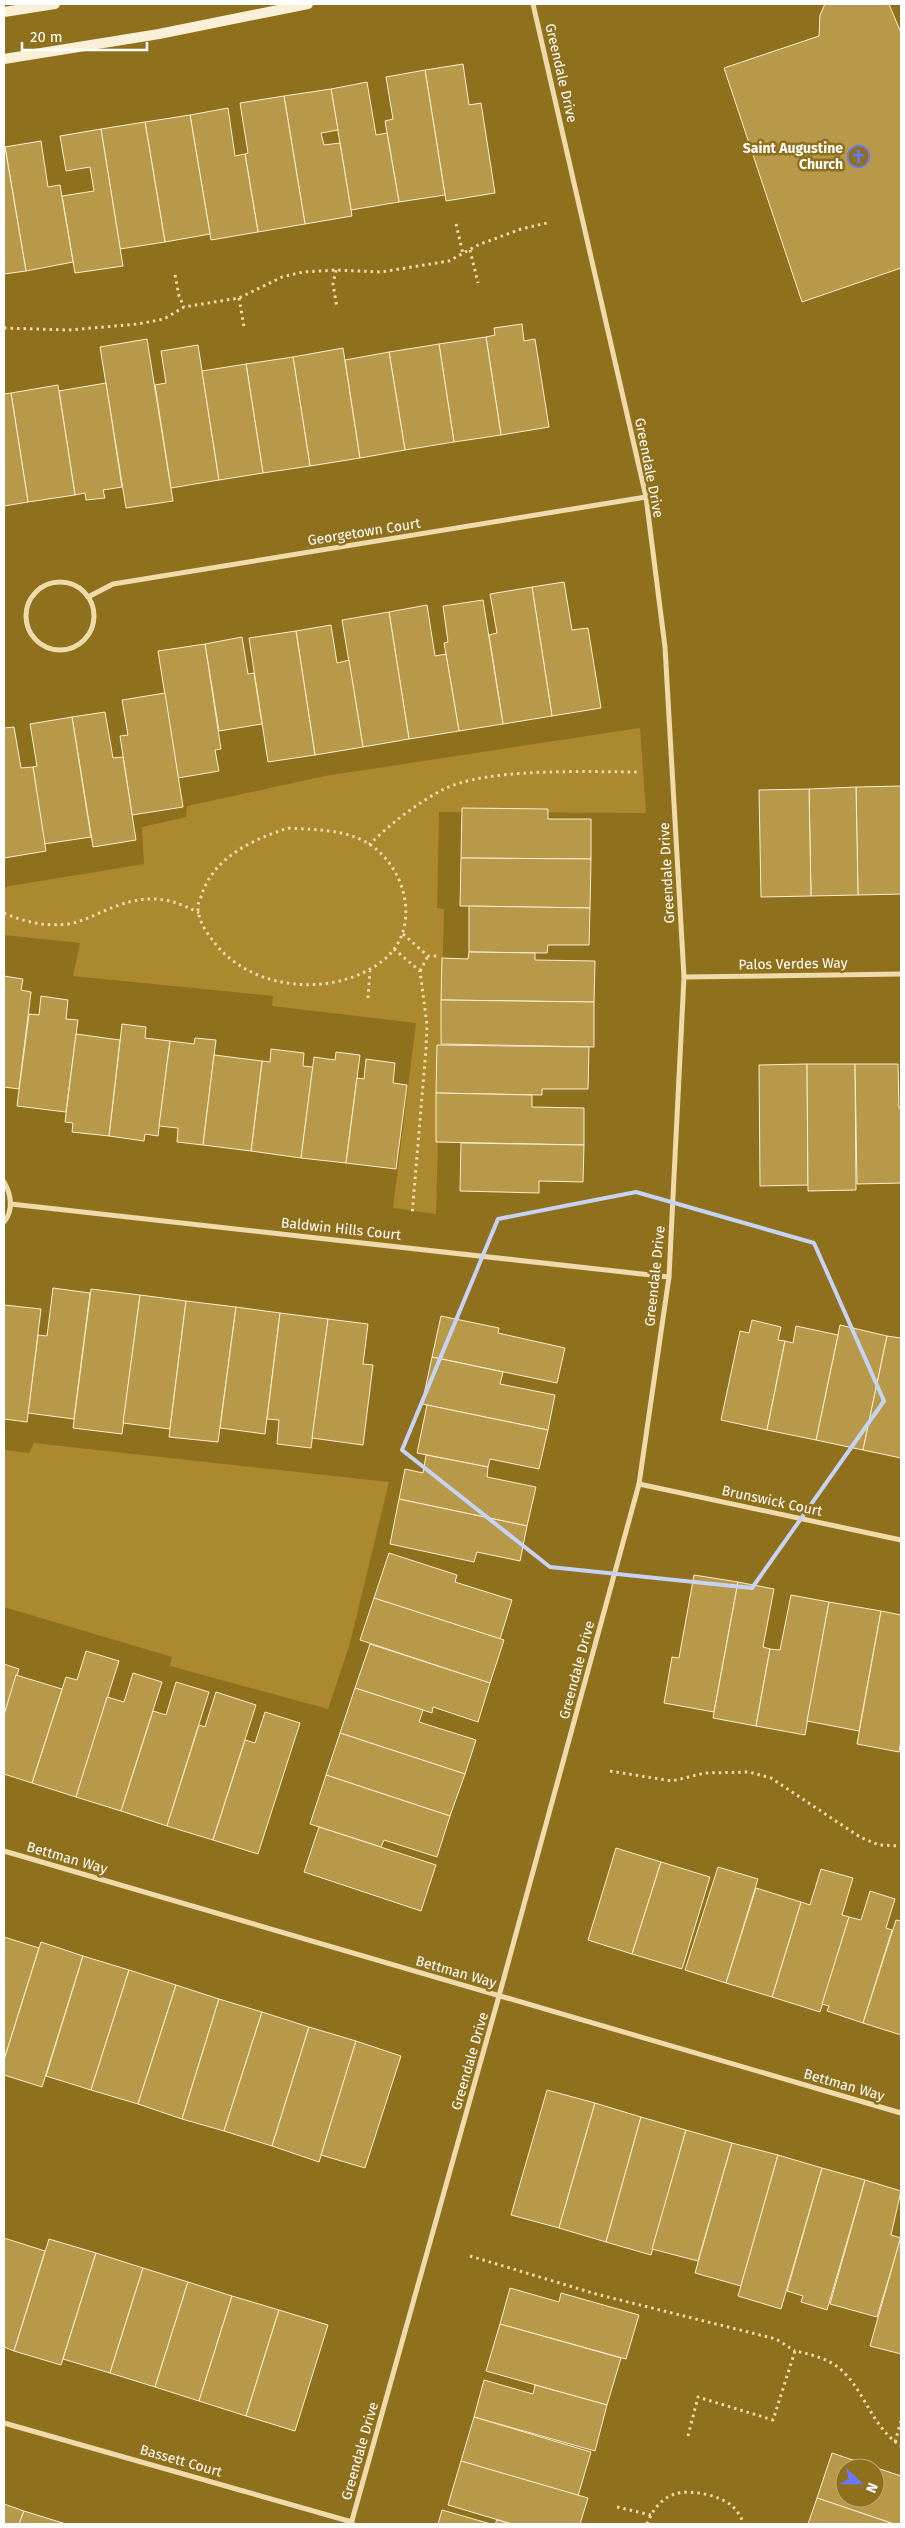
<svg xmlns="http://www.w3.org/2000/svg" width="905" height="2528" font-family="'Fira Sans',sans-serif">
<style>
.green{fill:#ac892f}
.building{fill:#b89949;stroke:#faeed0;fill-rule:evenodd}
.lines{fill:none;stroke-linecap:round;stroke-linejoin:round}
.path{stroke:#eedaaa;stroke-width:3;stroke-dasharray:2.5 4;stroke-linecap:butt}
.street{stroke:#eedaaa;stroke-width:5}
.secondary{stroke:#faf0d7;stroke-width:10}
.marked{fill:none;stroke:#c6d3f5;stroke-width:4;stroke-linejoin:round}
.labels{text-anchor:middle;dominant-baseline:central;stroke-width:5;stroke-linejoin:round;paint-order:stroke}
.street-label{font-size:14px;fill:#fff;stroke:#8f701c}
.poi-label{font-size:14px;font-weight:bold;fill:#fff;stroke:#8f701c;text-anchor:end}
</style>
<rect width="100%" height="100%" fill="#8f701c"/>
<!-- green -->
<g class="green">
<path d="M 640,728 L 646,813 L 439,812 L 437,908 L 444,909 L 436,1214 L 393,1208 L 416,1023 L 272,1006 L 273,996 L 73,976 L 80,943 L 4,935 L 4,887 L 144,864 L 142,827 L 186,817 L 187,806 L 325,776 Z"/>
<path d="M 34,1443 L 389,1482 L 350,1643 L 328,1709 L 170,1666 L 172,1657 L 4,1607 L 4,1450 L 29,1453 Z"/>
</g>
<!-- building -->
<g class="building">
<path d="M 825,4 L 889,4 L 901,33 L 901,268 L 802,302 L 724,68 L 819,36 L 820,15 Z"/>
<path d="M 463,64 L 469,105 L 481,103 L 495,193 L 446,201 L 425,70 Z"/>
<path d="M 425,70 L 445,195 L 399,202 L 385,121 L 393,119 L 386,77 Z"/>
<path d="M 367,82 L 376,135 L 387,133 L 399,202 L 351,210 L 331,89 Z"/>
<path d="M 331,89 L 338,130 L 321,133 L 324,145 L 340,143 L 352,216 L 305,224 L 284,96 Z"/>
<path d="M 284,96 L 305,224 L 258,232 L 245,154 L 248,153 L 240,103 Z"/>
<path d="M 228,108 L 235,156 L 245,154 L 258,232 L 211,240 L 190,115 Z"/>
<path d="M 190,115 L 210,234 L 165,242 L 145,122 Z"/>
<path d="M 145,122 L 165,242 L 120,249 L 101,129 Z"/>
<path d="M 101,129 L 123,266 L 75,273 L 62,196 L 94,191 L 90,167 L 66,171 L 60,136 Z"/>
<path d="M 41,141 L 48,187 L 60,185 L 73,262 L 26,271 L 5,147 Z"/>
<path d="M 5,147 L 26,271 L 4,274 L 4,148 Z"/>
<path d="M 522,324 L 524,341 L 535,339 L 549,427 L 501,435 L 486,337 L 495,335 L 494,328 Z"/>
<path d="M 486,337 L 501,435 L 454,442 L 439,344 Z"/>
<path d="M 147,339 L 173,501 L 126,508 L 100,347 Z"/>
<path d="M 439,344 L 454,442 L 405,450 L 389,352 Z"/>
<path d="M 198,345 L 219,480 L 171,488 L 155,385 L 166,383 L 161,351 Z"/>
<path d="M 343,348 L 360,458 L 310,466 L 293,357 Z"/>
<path d="M 389,352 L 405,450 L 360,458 L 345,360 Z"/>
<path d="M 293,357 L 310,466 L 263,473 L 246,364 Z"/>
<path d="M 246,364 L 263,473 L 219,480 L 202,371 Z"/>
<path d="M 106,383 L 122,487 L 103,490 L 105,498 L 86,500 L 85,493 L 75,495 L 59,391 Z"/>
<path d="M 58,385 L 75,495 L 28,502 L 11,393 Z"/>
<path d="M 11,393 L 28,502 L 4,506 L 4,394 Z"/>
<path d="M 564,582 L 572,630 L 588,628 L 601,708 L 552,716 L 532,587 Z"/>
<path d="M 532,587 L 552,716 L 503,724 L 489,635 L 497,633 L 490,594 Z"/>
<path d="M 483,600 L 503,724 L 459,731 L 444,643 L 448,642 L 443,606 Z"/>
<path d="M 427,605 L 435,656 L 446,654 L 459,731 L 409,739 L 389,612 Z"/>
<path d="M 389,612 L 409,739 L 363,747 L 342,620 Z"/>
<path d="M 331,625 L 337,663 L 349,660 L 363,747 L 315,755 L 296,631 Z"/>
<path d="M 296,631 L 315,755 L 268,762 L 249,638 Z"/>
<path d="M 242,637 L 248,674 L 254,673 L 262,724 L 219,731 L 205,644 Z"/>
<path d="M 205,644 L 221,749 L 215,750 L 219,771 L 178,778 L 158,651 Z"/>
<path d="M 165,693 L 183,807 L 132,815 L 120,736 L 128,735 L 122,700 Z"/>
<path d="M 105,712 L 113,758 L 123,757 L 136,840 L 93,847 L 72,717 Z"/>
<path d="M 72,717 L 91,837 L 44,844 L 33,767 L 37,766 L 30,724 Z"/>
<path d="M 14,727 L 21,768 L 33,767 L 46,851 L 4,858 L 4,728 Z"/>
<path d="M 901,786 L 901,894 L 858,895 L 856,787 Z"/>
<path d="M 856,787 L 858,895 L 811,896 L 809,789 Z"/>
<path d="M 809,789 L 811,896 L 761,897 L 759,790 Z"/>
<path d="M 462,808 L 548,809 L 548,819 L 591,819 L 591,859 L 461,858 Z"/>
<path d="M 461,858 L 591,859 L 590,908 L 460,906 Z"/>
<path d="M 469,906 L 590,908 L 589,945 L 548,945 L 547,953 L 469,952 Z"/>
<path d="M 469,952 L 535,953 L 535,960 L 595,961 L 594,1002 L 441,1000 L 442,958 L 468,959 Z"/>
<path d="M 4,976 L 23,979 L 21,990 L 31,992 L 19,1089 L 4,1087 Z"/>
<path d="M 41,996 L 68,1000 L 66,1019 L 78,1020 L 66,1112 L 17,1106 L 29,1014 L 39,1015 Z"/>
<path d="M 441,1000 L 594,1002 L 594,1047 L 441,1044 Z"/>
<path d="M 122,1024 L 146,1027 L 145,1038 L 170,1041 L 158,1136 L 145,1134 L 144,1141 L 109,1136 Z"/>
<path d="M 76,1034 L 120,1040 L 109,1136 L 72,1132 L 73,1123 L 65,1122 Z"/>
<path d="M 195,1038 L 216,1040 L 203,1145 L 177,1142 L 178,1128 L 159,1126 L 170,1041 L 194,1044 Z"/>
<path d="M 437,1045 L 589,1047 L 588,1089 L 542,1089 L 542,1095 L 436,1093 Z"/>
<path d="M 271,1049 L 304,1053 L 303,1066 L 313,1067 L 301,1158 L 251,1151 L 262,1061 L 270,1062 Z"/>
<path d="M 336,1052 L 360,1055 L 346,1163 L 301,1158 L 314,1057 L 335,1060 Z"/>
<path d="M 214,1055 L 262,1061 L 251,1151 L 203,1145 Z"/>
<path d="M 366,1059 L 395,1063 L 393,1083 L 407,1085 L 396,1169 L 346,1163 L 357,1078 L 364,1079 Z"/>
<path d="M 807,1064 L 808,1185 L 760,1186 L 759,1065 Z"/>
<path d="M 807,1064 L 855,1064 L 856,1190 L 808,1191 Z"/>
<path d="M 855,1064 L 898,1064 L 899,1108 L 901,1108 L 901,1183 L 857,1184 Z"/>
<path d="M 436,1093 L 532,1095 L 532,1107 L 584,1108 L 584,1145 L 436,1142 Z"/>
<path d="M 461,1143 L 584,1145 L 583,1182 L 539,1181 L 539,1193 L 460,1191 Z"/>
<path d="M 53,1288 L 90,1293 L 74,1419 L 28,1413 L 38,1335 L 47,1336 Z"/>
<path d="M 91,1289 L 140,1295 L 122,1434 L 73,1428 Z"/>
<path d="M 140,1295 L 186,1301 L 170,1429 L 123,1423 Z"/>
<path d="M 186,1301 L 236,1307 L 218,1442 L 169,1437 Z"/>
<path d="M 4,1305 L 41,1309 L 27,1422 L 4,1419 Z"/>
<path d="M 236,1307 L 280,1313 L 265,1434 L 220,1428 Z"/>
<path d="M 280,1313 L 328,1319 L 311,1448 L 277,1444 L 279,1420 L 267,1419 Z"/>
<path d="M 441,1316 L 499,1328 L 498,1333 L 565,1348 L 557,1383 L 432,1357 Z"/>
<path d="M 328,1319 L 368,1324 L 363,1364 L 373,1365 L 363,1445 L 312,1438 Z"/>
<path d="M 752,1320 L 781,1327 L 778,1340 L 785,1341 L 767,1430 L 721,1420 L 740,1331 L 749,1333 Z"/>
<path d="M 840,1325 L 887,1336 L 863,1450 L 816,1440 Z"/>
<path d="M 796,1326 L 838,1335 L 816,1440 L 767,1430 L 785,1341 L 793,1343 Z"/>
<path d="M 887,1336 L 901,1338 L 901,1458 L 863,1450 Z"/>
<path d="M 432,1357 L 503,1372 L 500,1384 L 555,1395 L 548,1430 L 422,1404 Z"/>
<path d="M 427,1405 L 548,1430 L 539,1469 L 490,1459 L 488,1467 L 417,1453 Z"/>
<path d="M 426,1455 L 488,1467 L 487,1477 L 536,1487 L 527,1526 L 399,1499 L 405,1469 L 423,1473 Z"/>
<path d="M 399,1499 L 527,1526 L 520,1561 L 477,1552 L 474,1562 L 390,1544 Z"/>
<path d="M 389,1553 L 457,1575 L 455,1582 L 512,1600 L 500,1639 L 374,1598 Z"/>
<path d="M 694,1575 L 738,1582 L 714,1712 L 664,1703 L 672,1657 L 679,1658 Z"/>
<path d="M 738,1582 L 774,1589 L 763,1647 L 770,1649 L 756,1726 L 713,1718 Z"/>
<path d="M 791,1595 L 829,1602 L 805,1735 L 756,1726 L 770,1649 L 780,1650 Z"/>
<path d="M 374,1598 L 504,1640 L 490,1683 L 360,1640 Z"/>
<path d="M 829,1602 L 881,1611 L 859,1731 L 807,1721 Z"/>
<path d="M 881,1611 L 901,1615 L 901,1740 L 899,1752 L 857,1744 Z"/>
<path d="M 370,1644 L 490,1683 L 478,1722 L 433,1707 L 432,1713 L 355,1688 Z"/>
<path d="M 86,1651 L 119,1661 L 76,1797 L 32,1783 L 66,1677 L 77,1680 Z"/>
<path d="M 4,1664 L 19,1669 L 4,1715 Z"/>
<path d="M 133,1673 L 162,1682 L 121,1811 L 76,1797 L 107,1697 L 124,1702 Z"/>
<path d="M 16,1675 L 62,1689 L 32,1783 L 4,1774 L 4,1715 Z"/>
<path d="M 176,1682 L 209,1692 L 167,1826 L 121,1811 L 153,1711 L 166,1715 Z"/>
<path d="M 355,1688 L 423,1710 L 419,1722 L 476,1740 L 465,1774 L 340,1733 Z"/>
<path d="M 216,1692 L 256,1705 L 213,1840 L 167,1826 L 199,1725 L 205,1727 Z"/>
<path d="M 265,1712 L 300,1723 L 258,1854 L 213,1840 L 245,1740 L 255,1743 Z"/>
<path d="M 340,1733 L 465,1774 L 450,1816 L 326,1775 Z"/>
<path d="M 326,1775 L 450,1816 L 437,1857 L 384,1840 L 381,1847 L 310,1824 Z"/>
<path d="M 319,1827 L 436,1865 L 421,1911 L 304,1872 Z"/>
<path d="M 616,1848 L 661,1862 L 632,1954 L 588,1940 Z"/>
<path d="M 661,1862 L 710,1877 L 682,1969 L 632,1954 Z"/>
<path d="M 718,1867 L 758,1879 L 726,1983 L 685,1970 Z"/>
<path d="M 821,1869 L 853,1878 L 842,1915 L 849,1917 L 820,2012 L 772,1997 L 801,1902 L 810,1905 Z"/>
<path d="M 756,1888 L 801,1902 L 772,1997 L 726,1983 Z"/>
<path d="M 870,1891 L 895,1899 L 886,1928 L 892,1930 L 863,2023 L 827,2011 L 829,2006 L 822,2004 L 849,1917 L 861,1920 Z"/>
<path d="M 896,1920 L 901,1921 L 901,2035 L 863,2023 Z"/>
<path d="M 4,1937 L 39,1948 L 4,2060 Z"/>
<path d="M 41,1942 L 83,1956 L 42,2087 L 4,2075 L 4,2060 Z"/>
<path d="M 83,1956 L 129,1970 L 91,2090 L 46,2076 Z"/>
<path d="M 129,1970 L 176,1985 L 138,2104 L 91,2090 Z"/>
<path d="M 176,1985 L 219,1999 L 182,2119 L 138,2104 Z"/>
<path d="M 219,1999 L 262,2012 L 224,2131 L 182,2119 Z"/>
<path d="M 262,2012 L 309,2027 L 272,2146 L 224,2131 Z"/>
<path d="M 309,2027 L 356,2041 L 319,2162 L 272,2146 Z"/>
<path d="M 356,2041 L 401,2056 L 365,2168 L 321,2155 Z"/>
<path d="M 547,2090 L 595,2103 L 559,2228 L 511,2215 Z"/>
<path d="M 595,2103 L 641,2117 L 606,2242 L 559,2228 Z"/>
<path d="M 641,2117 L 686,2130 L 651,2255 L 606,2242 Z"/>
<path d="M 686,2130 L 732,2143 L 698,2261 L 652,2249 Z"/>
<path d="M 732,2143 L 778,2155 L 741,2286 L 695,2273 Z"/>
<path d="M 778,2155 L 822,2168 L 781,2309 L 738,2296 Z"/>
<path d="M 822,2168 L 865,2180 L 827,2310 L 801,2302 L 803,2296 L 787,2291 Z"/>
<path d="M 865,2180 L 901,2191 L 891,2235 L 901,2238 L 877,2317 L 830,2304 Z"/>
<path d="M 901,2236 L 901,2354 L 870,2346 Z"/>
<path d="M 4,2238 L 45,2251 L 14,2351 L 4,2347 Z"/>
<path d="M 49,2239 L 96,2253 L 61,2365 L 14,2351 Z"/>
<path d="M 96,2253 L 143,2268 L 110,2373 L 63,2359 Z"/>
<path d="M 143,2268 L 188,2282 L 155,2387 L 110,2373 Z"/>
<path d="M 188,2282 L 232,2296 L 199,2401 L 155,2387 Z"/>
<path d="M 510,2288 L 559,2302 L 561,2293 L 639,2315 L 626,2359 L 500,2324 Z"/>
<path d="M 232,2296 L 279,2310 L 246,2416 L 199,2401 Z"/>
<path d="M 279,2310 L 328,2325 L 295,2431 L 246,2416 Z"/>
<path d="M 500,2324 L 621,2358 L 607,2405 L 486,2371 Z"/>
<path d="M 484,2380 L 533,2394 L 535,2385 L 607,2405 L 595,2451 L 474,2417 Z"/>
<path d="M 474,2417 L 591,2452 L 578,2496 L 461,2461 Z"/>
<path d="M 832,2453 L 901,2476 L 901,2524 L 894,2524 L 817,2498 ZM 845,2468 L 875,2468 L 875,2498 L 845,2498 Z"/>
<path d="M 461,2461 L 588,2498 L 580,2524 L 512,2524 L 448,2505 Z"/>
<path d="M 817,2498 L 894,2524 L 808,2524 Z"/>
<path d="M 4,2504 L 24,2511 L 19,2524 L 4,2524 Z"/>
<path d="M 442,2510 L 491,2524 L 438,2524 Z"/>
<path d="M 24,2511 L 66,2524 L 19,2524 Z"/>
<path d="M 497,2520 L 512,2524 L 495,2524 Z"/>
</g>
<g class="lines">
<!-- path -->
<g class="path">
<path d="M 456,224 L 463,254"/>
<path d="M 470,250 L 478,283"/>
<path d="M 336,270 L 333,284 L 337,308"/>
<path d="M 175,275 L 179,296 L 184,307"/>
<path d="M 239,298 L 244,327"/>
<path d="M 4,328 L 69,330 L 138,324 L 164,319 L 184,307 L 239,298 L 282,277 L 303,272 L 336,270 L 381,272 L 449,261 L 478,245 L 521,229 L 547,223"/>
<path d="M 288,828 C 314,830 339,829 362,840 C 407,862 424,931 381,962 C 333,998 251,991 214,942 C 206,932 197,919 198,905 C 199,901 202,895 203,891 C 217,855 255,839 288,828 Z"/>
<path d="M 369,845 C 390,824 416,804 442,790 C 487,767 588,772 639,772"/>
<path d="M 4,913 C 24,922 46,927 68,924 C 81,922 92,916 104,911 C 141,895 164,894 199,913"/>
<path d="M 403,934 L 428,956 L 439,956"/>
<path d="M 394,949 L 420,971 L 427,1025 L 426,1049 L 412,1215"/>
<path d="M 420,971 L 428,956"/>
<path d="M 368,998 L 370,971"/>
<path d="M 610,1771 L 672,1781 L 705,1773 L 749,1772 L 771,1778 L 860,1837 L 879,1845 L 901,1846"/>
<path d="M 470,2256 L 596,2294 L 776,2339 L 795,2351"/>
<path d="M 688,2436 L 698,2397 L 773,2420 L 795,2351 C 809,2354 822,2357 835,2365 C 864,2385 869,2425 901,2446"/>
<path d="M 895,2442 L 901,2421"/>
<path d="M 617,2507 L 651,2515"/>
<path d="M 647,2524 C 652,2511 661,2498 675,2494 C 689,2489 719,2495 731,2505 C 737,2510 741,2517 744,2524"/>
</g>
<!-- street -->
<g class="street">
<circle cx="60" cy="616" r="34"/>
<path d="M 88,597 L 113,584 L 646,497"/>
<path d="M 684,977 L 901,974"/>
<path d="M 4,1182 C 11,1194 14,1210 4,1222"/>
<path d="M 11,1204 L 669,1277"/>
<path d="M 639,1484 L 901,1540"/>
<path d="M 4,1851 L 901,2113"/>
<path d="M 4,2423 L 352,2522"/>
<path d="M 351,2524 L 499,1996 L 639,1484 L 669,1277 L 684,977 L 665,647 L 646,497 L 533,4"/>
</g>
<!-- secondary -->
<g class="secondary">
<path d="M 4,12 L 55,4"/>
<path d="M 4,59 L 159,34 L 308,4"/>
</g>
</g>
<!-- marked area -->
<path class="marked" d="M 636,1192 L 814,1243 L 884,1401 L 752,1588 L 550,1567 L 402,1450 L 498,1219 Z"/>
<!-- icons -->
<defs>
<symbol id="church-ring" viewBox="-11 -11 22 22"><circle r="9.5" fill="#8f701c" stroke="#677afe" stroke-width="1.5"/><path d="M-1.2-6h2.4v3.5h3.3v2.4h-3.3V6h-2.4V-.1h-3.3v-2.4h3.3Z" fill="#677afe"/></symbol>
</defs>
<g fill-rule="evenodd">
<use href="#church-ring" x="846" y="144" width="25" height="25"/>
</g>
<g class="labels">
<!-- street labels -->
<g class="street-label">
<text transform="translate(561 73) rotate(77)">Greendale Drive</text>
<text transform="translate(649 468) rotate(79)">Greendale Drive</text>
<text transform="translate(364 532) rotate(-9)">Georgetown Court</text>
<text transform="translate(667 873) rotate(-93)">Greendale Drive</text>
<text transform="translate(793 964) rotate(-1)">Palos Verdes Way</text>
<text transform="translate(341 1229) rotate(6)">Baldwin Hills Court</text>
<text transform="translate(655 1276) rotate(-84)">Greendale Drive</text>
<text transform="translate(772 1501) rotate(12)">Brunswick Court</text>
<text transform="translate(577 1670) rotate(-75)">Greendale Drive</text>
<text transform="translate(67 1858) rotate(16)">Bettman Way</text>
<text transform="translate(456 1972) rotate(16)">Bettman Way</text>
<text transform="translate(470 2061) rotate(-74)">Greendale Drive</text>
<text transform="translate(844 2085) rotate(16)">Bettman Way</text>
<text transform="translate(360 2451) rotate(-74)">Greendale Drive</text>
<text transform="translate(181 2461) rotate(16)">Bassett Court</text>
</g>
<!-- poi labels -->
<g class="poi-label">
<text x="843" y="148">Saint Augustine<tspan x="843" dy="16">Church</tspan></text>
</g>
</g>
<!-- border -->
<rect width="905" height="2528" fill="none" stroke="#ffffff" stroke-width="10"/>
<!-- north arrow -->
<g transform="translate(860 2483) rotate(112)"><circle r="24" fill="#8f701c" stroke="#bca977"/>
<path d="M0-4L9 19L0 12L-9 19Z" fill="#677afe"/>
<text y="-8" font-size="14" font-weight="bold" text-anchor="middle" fill="#ffffff">N</text>
</g>
<!-- scale -->
<path d="M22 42v8h125v-8" fill="none" stroke="#ffffff" stroke-width="2.5"/>
<text x="30" y="42" font-size="15" fill="#ffffff" stroke="#8f701c" stroke-width="4" paint-order="stroke">20 m</text>
</svg>
